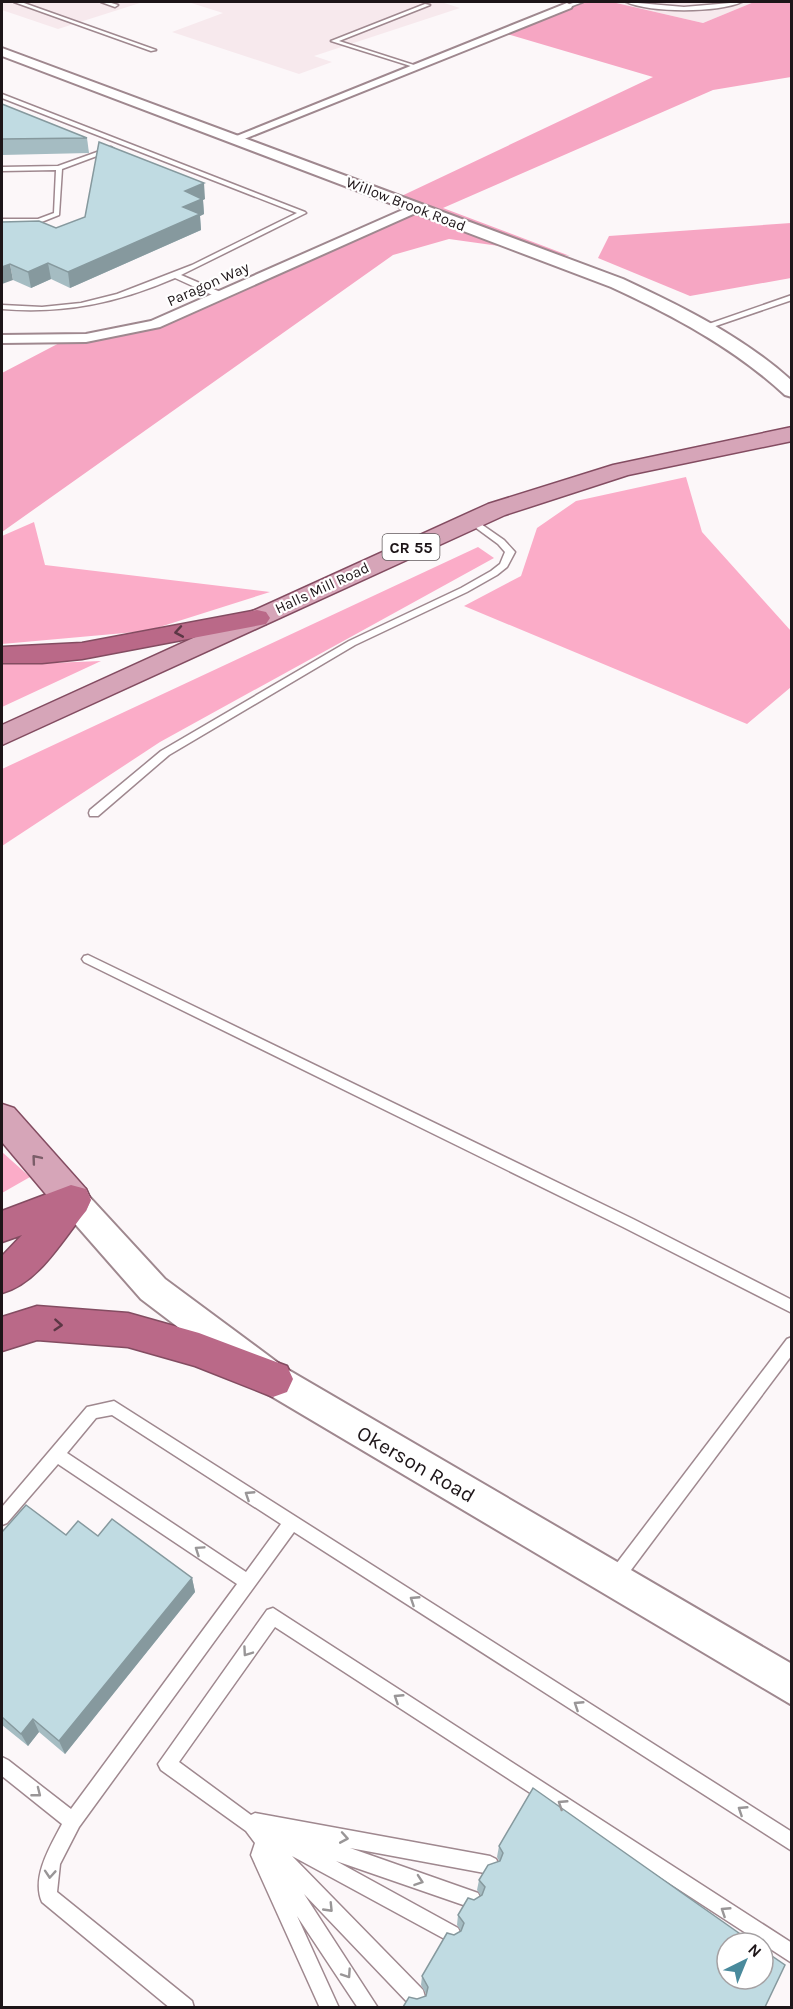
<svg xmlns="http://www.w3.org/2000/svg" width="793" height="2009" font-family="Karla,sans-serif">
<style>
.built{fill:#f7e9ed}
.green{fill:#fbacc8}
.forest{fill:#f6a6c3}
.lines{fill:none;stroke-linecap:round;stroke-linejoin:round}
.service-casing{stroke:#9f888f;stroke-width:3}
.minor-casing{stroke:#9f888f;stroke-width:4}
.tertiary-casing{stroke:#9f888f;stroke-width:4}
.primary-casing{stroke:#834c61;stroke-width:3}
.motorway-casing{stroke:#834c61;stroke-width:3}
.service{fill:#fff;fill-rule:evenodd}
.minor{fill:#fff;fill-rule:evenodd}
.tertiary{fill:#fff;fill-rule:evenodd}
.primary{fill:#d6a5b8;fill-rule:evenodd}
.motorway{fill:#ba6988;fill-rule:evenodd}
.wall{fill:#a5bcc2}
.shaded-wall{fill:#86999e}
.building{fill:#c0dbe2;stroke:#86999e;stroke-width:1.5}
.oneway{stroke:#5c3745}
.oneway2{stroke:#7a5d68}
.oneway3{stroke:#999697}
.labels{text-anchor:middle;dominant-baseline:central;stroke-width:4.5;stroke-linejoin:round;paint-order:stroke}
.far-street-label{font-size:15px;fill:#1d1518;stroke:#fff}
.shield{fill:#fff;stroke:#615b5d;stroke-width:1.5}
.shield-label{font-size:16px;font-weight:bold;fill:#1d1518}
.near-street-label{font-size:21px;fill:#1d1518;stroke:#fff}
</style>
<rect width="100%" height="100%" fill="#fcf7f9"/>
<!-- built -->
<g class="built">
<path d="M 2,2 L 143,2 L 58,29 L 2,10 Z"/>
<path d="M 188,2 L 441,2 L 460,8 L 314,56 L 332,62 L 299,74 L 172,32 L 223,13 Z"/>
<path d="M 612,2 L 754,2 L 703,23 Z"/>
</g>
<!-- green -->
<g class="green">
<path d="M 686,477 L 702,532 L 791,631 L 791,687 L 747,724 L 464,606 L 521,576 L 537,528 L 576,501 Z"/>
<path d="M 34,522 L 45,565 L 270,592 L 147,631 L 2,644 L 2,536 Z"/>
<path d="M 478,547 L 494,558 L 160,742 L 2,846 L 2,769 Z"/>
<path d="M 2,661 L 25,664 L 101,661 L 2,707 Z"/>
<path d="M 2,1152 L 30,1177 L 2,1193 Z"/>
</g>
<!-- forest -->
<g class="forest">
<path d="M 584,2 L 612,2 L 703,23 L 754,2 L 791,2 L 791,77 L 713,90 L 443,208 L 570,256 L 449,239 L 393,255 L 2,532 L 2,373 L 67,339 L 170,321 L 417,210 L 393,200 L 653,77 L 504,33 Z"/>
<path d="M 791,223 L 791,278 L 690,296 L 598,258 L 609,236 Z"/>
</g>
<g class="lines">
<defs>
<g id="service">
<path d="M 14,2 L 21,2 L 156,50 L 151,51 Z"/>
<path d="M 101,2 L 108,2 L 118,5 L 115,7 Z"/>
<path d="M 576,2 L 583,2 L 567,8 L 564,6 Z"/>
<path d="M 626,2 L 684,7 L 742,2 C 717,13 651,13 626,2 Z"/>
<path d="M 425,4 L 430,5 L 339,41 L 417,66 L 417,68 L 331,41 Z"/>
<path d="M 2,94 L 305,212 L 306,213 L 181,275 L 225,294 L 225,298 L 219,298 L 175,278 C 117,303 65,314 2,309 L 2,305 L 42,307 L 81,303 L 117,294 L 192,265 L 297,213 L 2,98 Z"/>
<path d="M 111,147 L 114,149 L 113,150 L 62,169 L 59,215 L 39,223 L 2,223 L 2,219 L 38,219 L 54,213 L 56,170 L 2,171 L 2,167 L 58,166 Z"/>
<path d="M 792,295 L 792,300 L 707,329 L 700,327 Z"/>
<path d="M 471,517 L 504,540 L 515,552 L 507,567 L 497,575 L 467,592 L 355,645 L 169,755 L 98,816 L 90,816 L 89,813 L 90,810 L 161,751 L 349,641 L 461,588 L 491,571 L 500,564 L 505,552 L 498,544 L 468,522 L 468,518 Z"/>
<path d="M 88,955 L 633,1219 L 792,1300 L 792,1313 L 623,1227 L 84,962 L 82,959 L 84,956 Z"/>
<path d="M 792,1337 L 792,1355 L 622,1582 L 616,1585 L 610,1582 L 608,1577 L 610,1572 L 787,1339 Z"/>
<path d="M 114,1401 L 792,1832 L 792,1851 L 294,1532 L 79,1827 L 60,1864 L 57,1892 L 192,2001 L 194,2008 L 170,2008 L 42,1902 C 31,1877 51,1845 62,1824 L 2,1776 L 2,1757 L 8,1760 L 71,1809 L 237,1584 L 58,1464 L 7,1523 L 2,1525 L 2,1507 L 87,1407 ZM 112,1415 L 281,1524 L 246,1572 L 67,1453 L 96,1418 Z"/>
<path d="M 273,1608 L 792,1943 L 792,1963 L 275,1627 L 179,1762 L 251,1815 L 255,1813 L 490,1856 L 496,1859 L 499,1865 L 496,1871 L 490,1874 L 350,1848 L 478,1893 L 481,1899 L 478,1905 L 472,1908 L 336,1861 L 458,1928 L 461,1934 L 458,1940 L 452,1943 L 292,1856 L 423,1990 L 425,1997 L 423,2004 L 416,2006 L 409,2004 L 304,1894 L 378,2008 L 358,2008 L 297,1916 L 339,2008 L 320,2008 L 251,1855 L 255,1843 L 246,1831 L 161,1770 L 158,1764 L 267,1610 Z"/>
</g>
<g id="minor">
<path d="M 567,3 L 572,6 L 571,8 L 239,141 L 229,139 Z"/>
<path d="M 416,204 L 420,205 L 420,211 L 160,327 L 86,342 L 2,343 L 2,335 L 86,334 L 151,321 Z"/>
</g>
<g id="tertiary">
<path d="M 2,48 L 623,279 C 683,307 742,336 792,381 L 792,397 L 785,395 C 734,348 674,316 611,287 L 2,56 Z"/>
<path d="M 73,1187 L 84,1191 L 165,1279 L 285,1368 L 792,1664 L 792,1705 L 261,1390 L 141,1299 L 62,1209 L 57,1200 L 62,1191 Z"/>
</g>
<g id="primary">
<path d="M 792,427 L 792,441 L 628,475 L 505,515 L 2,745 L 2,725 L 488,504 L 613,465 Z"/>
<path d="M 2,1104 L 14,1108 L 86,1189 L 91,1200 L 86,1211 L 73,1215 L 60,1211 L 2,1142 Z"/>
</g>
<g id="motorway">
<path d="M 257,610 L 266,612 L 270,618 L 266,624 L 82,659 L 42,663 L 2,663 L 2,647 L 82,643 Z"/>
<path d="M 71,1185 L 86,1189 L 91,1200 L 86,1211 C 63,1239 39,1283 2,1293 L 2,1256 L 22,1235 L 2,1242 L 2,1211 Z"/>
<path d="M 37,1306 L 128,1313 L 199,1333 L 287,1366 L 293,1379 L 287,1392 L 273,1397 L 195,1366 L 128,1347 L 37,1340 L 2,1351 L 2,1317 Z"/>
</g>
</defs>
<!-- service casing -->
<use href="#service" class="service-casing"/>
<!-- minor casing -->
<use href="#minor" class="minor-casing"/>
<!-- tertiary casing -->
<use href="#tertiary" class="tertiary-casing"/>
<!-- primary casing -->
<use href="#primary" class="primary-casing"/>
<!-- motorway casing -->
<use href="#motorway" class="motorway-casing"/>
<!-- service -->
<use href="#service" class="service"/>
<!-- minor -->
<use href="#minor" class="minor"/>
<!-- tertiary -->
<use href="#tertiary" class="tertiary"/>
<!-- primary -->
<use href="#primary" class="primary"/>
<!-- motorway -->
<use href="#motorway" class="motorway"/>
</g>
<!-- wall -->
<g class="wall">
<path d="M 2,104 L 87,138 L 89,153 L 2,155 Z"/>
<path d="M 205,199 L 203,200 L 204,214 L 200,216 L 201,230 L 70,288 L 51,279 L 31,288 L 13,280 L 2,222 L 56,228 Z"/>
<path d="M 2,1532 L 66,1535 L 98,1536 L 192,1578 L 195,1592 L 65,1754 L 39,1732 L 28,1746 L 2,1725 Z"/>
<path d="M 499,1846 L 753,1943 L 417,1999 L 426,1996 L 426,1994 L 421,1985 L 422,1976 L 454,1935 L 461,1931 L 457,1925 L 458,1915 L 474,1900 L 481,1896 L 477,1890 L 479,1880 L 499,1861 L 497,1857 Z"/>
</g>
<!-- shaded-wall -->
<g class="shaded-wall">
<path d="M 204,183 L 205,199 L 203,200 L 204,214 L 200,216 L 201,230 L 70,288 L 68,272 L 183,207 L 185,191 Z"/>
<path d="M 48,263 L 51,279 L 31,288 L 28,272 Z"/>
<path d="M 10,264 L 13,280 L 2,284 L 2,267 Z"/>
<path d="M 192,1578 L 195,1592 L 65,1754 L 59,1741 Z"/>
<path d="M 33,1719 L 39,1732 L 28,1746 L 21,1734 Z"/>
</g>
<!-- building -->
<g class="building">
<path d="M 2,104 L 87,138 L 2,139 Z"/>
<path d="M 99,142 L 204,183 L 185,191 L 202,199 L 183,207 L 200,214 L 68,272 L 48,263 L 28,272 L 10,264 L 2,267 L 2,222 L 39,221 L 56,228 L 85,217 Z"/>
<path d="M 26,1505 L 66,1535 L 78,1521 L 98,1536 L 112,1519 L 192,1578 L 59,1741 L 33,1719 L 21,1734 L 2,1717 L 2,1532 Z"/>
<path d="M 533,1788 L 753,1943 L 727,1943 L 727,1979 L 763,1979 L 763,1950 L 785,1965 L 765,2007 L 403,2007 L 409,1997 L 417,1999 L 426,1996 L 428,1987 L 422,1976 L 447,1933 L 454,1935 L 461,1931 L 464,1923 L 458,1915 L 468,1898 L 474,1900 L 482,1895 L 485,1887 L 479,1880 L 488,1865 L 500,1861 L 503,1853 L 499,1846 Z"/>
</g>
<!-- one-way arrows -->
<defs><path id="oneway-chevron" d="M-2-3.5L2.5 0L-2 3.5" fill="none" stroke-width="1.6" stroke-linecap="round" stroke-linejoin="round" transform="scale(1.5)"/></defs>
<g class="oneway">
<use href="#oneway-chevron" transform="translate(179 632) rotate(170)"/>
<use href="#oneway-chevron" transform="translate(58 1325) rotate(4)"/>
</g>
<use class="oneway2" href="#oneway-chevron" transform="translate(36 1159) rotate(-130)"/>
<g class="oneway3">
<use href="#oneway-chevron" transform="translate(249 1495) rotate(-147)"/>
<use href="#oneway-chevron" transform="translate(199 1550) rotate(-146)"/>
<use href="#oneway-chevron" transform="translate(414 1600) rotate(-147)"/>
<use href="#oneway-chevron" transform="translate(247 1652) rotate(125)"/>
<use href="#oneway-chevron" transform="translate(398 1698) rotate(-147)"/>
<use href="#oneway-chevron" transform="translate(578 1705) rotate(-147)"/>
<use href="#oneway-chevron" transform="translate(37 1793) rotate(38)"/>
<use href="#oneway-chevron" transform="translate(562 1804) rotate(-147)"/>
<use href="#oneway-chevron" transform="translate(742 1810) rotate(-147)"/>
<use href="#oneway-chevron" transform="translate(344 1838) rotate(10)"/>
<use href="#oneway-chevron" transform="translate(50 1874) rotate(94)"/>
<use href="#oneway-chevron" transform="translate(419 1881) rotate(19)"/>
<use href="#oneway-chevron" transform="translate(329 1908) rotate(46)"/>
<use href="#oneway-chevron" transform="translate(725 1911) rotate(-147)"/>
<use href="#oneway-chevron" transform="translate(347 1974) rotate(56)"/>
</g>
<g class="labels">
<!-- far-street labels -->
<g class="far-street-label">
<text transform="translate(406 204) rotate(21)">Willow Brook Road</text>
<text transform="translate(208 284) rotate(-24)">Paragon Way</text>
<text transform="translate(322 588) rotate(-25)">Halls Mill Road</text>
</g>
<!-- shield labels -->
<rect class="shield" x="382.5" y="534" width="57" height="26" rx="4.5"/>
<g class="shield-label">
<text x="411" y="547">CR 55</text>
</g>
<!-- near-street labels -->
<g class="near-street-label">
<text transform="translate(416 1464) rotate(30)">Okerson Road</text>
</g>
</g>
<!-- border -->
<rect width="793" height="2009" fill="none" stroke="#1d1518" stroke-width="6"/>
<!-- north arrow -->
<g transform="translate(745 1961) rotate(43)"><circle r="28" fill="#ffffff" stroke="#a5a1a3" stroke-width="1.5"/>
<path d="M0-4.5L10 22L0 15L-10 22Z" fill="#498a9c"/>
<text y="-9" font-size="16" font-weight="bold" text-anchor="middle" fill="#1d1518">N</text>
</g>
</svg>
